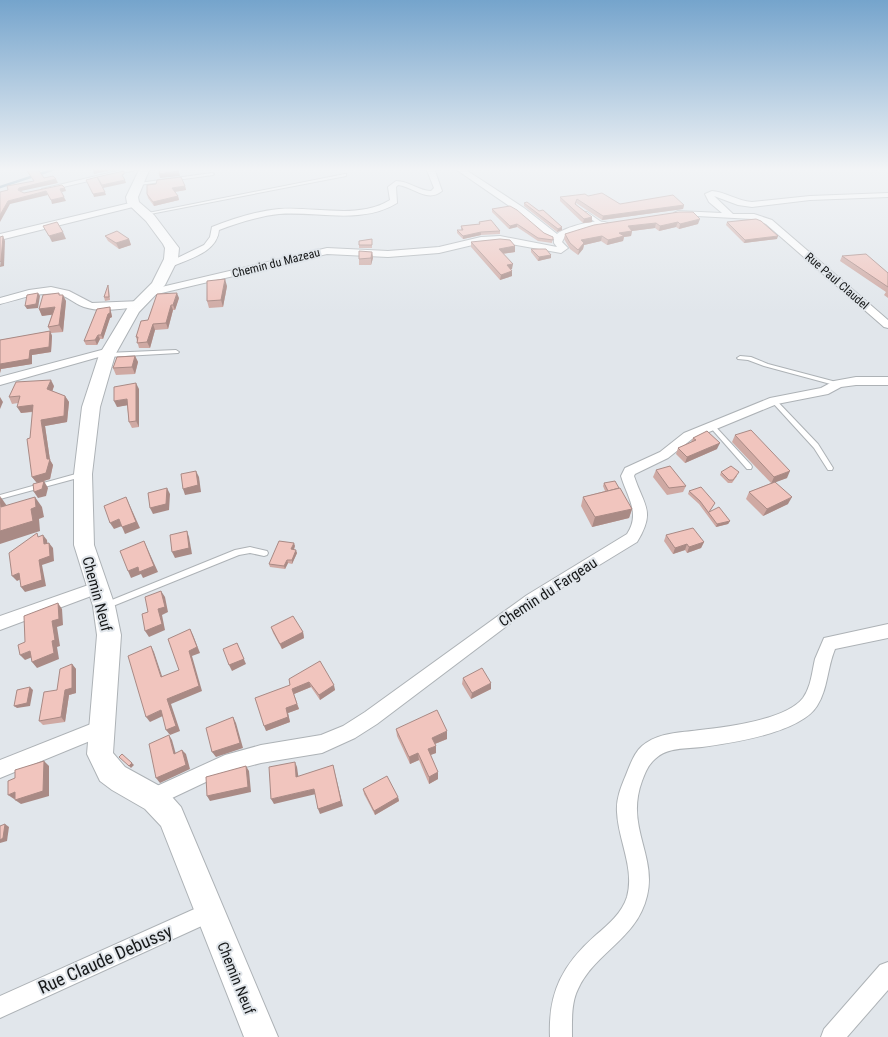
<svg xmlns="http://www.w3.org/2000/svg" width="888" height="1037" font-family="'Roboto Condensed',sans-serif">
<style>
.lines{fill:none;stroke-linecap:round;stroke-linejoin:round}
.stream{stroke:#698da3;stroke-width:2.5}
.lane-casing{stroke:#adb2b6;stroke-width:2}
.street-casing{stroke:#adb2b6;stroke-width:2}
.secondary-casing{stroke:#adb2b6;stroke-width:2}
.lane{fill:#fff;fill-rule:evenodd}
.street{fill:#fff;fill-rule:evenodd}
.secondary{fill:#fff;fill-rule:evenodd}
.wall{fill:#cfa9a3}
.shaded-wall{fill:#a98a85}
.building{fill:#f1c5be;stroke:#a98a85}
.labels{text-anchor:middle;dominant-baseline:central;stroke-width:4;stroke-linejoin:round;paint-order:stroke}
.far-street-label{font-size:12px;fill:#161819;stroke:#e1e6eb}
.street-label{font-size:15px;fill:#161819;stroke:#e1e6eb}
.near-street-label{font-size:18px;fill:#161819;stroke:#e1e6eb}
</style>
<rect width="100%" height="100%" fill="#e1e6eb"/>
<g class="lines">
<!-- stream -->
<path class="stream" d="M 0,187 L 58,168"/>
<defs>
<g id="lane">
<path d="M 212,173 L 214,174 L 213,175 L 139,185 L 137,184 L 139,183 Z"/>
<path d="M 345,174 L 346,174 L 346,176 L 145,215 L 143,214 Z"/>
<path d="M 585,212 L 587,212 L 604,224 L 604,226 L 600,226 L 585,214 Z"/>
<path d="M 176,350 L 179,352 L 178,353 L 107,357 L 104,355 L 107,353 Z"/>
<path d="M 740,356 L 751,357 L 768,364 L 840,383 L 841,384 L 838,386 L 764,366 L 748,360 L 738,359 L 737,358 Z"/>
<path d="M 774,399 L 776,400 L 818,444 L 833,468 L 832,470 L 828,470 L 814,448 L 772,402 L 771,401 Z"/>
<path d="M 712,424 L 714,425 L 751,465 L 752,467 L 751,469 L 747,469 L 710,427 L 709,426 Z"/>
<path d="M 83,472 L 85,472 L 86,474 L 85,476 L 0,499 L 0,495 Z"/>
<path d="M 250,547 L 267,551 L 268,553 L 267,555 L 264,556 L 250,553 L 239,555 L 108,608 L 105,609 L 102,608 L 101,606 L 102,604 L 235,550 Z"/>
</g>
<g id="street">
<path d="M 130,168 L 144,168 L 46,191 L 42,189 Z"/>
<path d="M 426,168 L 434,168 L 442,191 C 427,203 414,187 398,185 L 396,187 L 397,203 C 362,225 317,211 279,214 C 260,216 237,223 219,230 C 217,252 191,258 173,266 L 167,266 L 165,264 L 204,245 L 210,237 L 212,227 C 232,219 257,211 279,209 C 314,206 358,220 390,200 L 388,187 L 396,181 C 409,181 419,191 431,191 L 434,188 Z"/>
<path d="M 454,168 L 463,168 L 524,208 L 557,234 C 566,227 600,217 609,224 C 599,231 579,229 565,236 L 562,242 L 568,248 L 561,253 L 500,242 L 481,243 L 439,253 L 388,257 L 327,254 L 153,295 L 148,292 L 153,289 L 327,248 L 388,251 L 439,247 L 481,237 L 500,236 L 557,247 L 554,243 L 554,239 L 545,235 L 518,212 Z"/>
<path d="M 712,191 C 726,192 737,201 752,202 L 810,196 L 888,193 L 888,197 L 810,200 L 752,207 L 738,205 L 714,196 L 733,214 L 754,214 L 772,220 L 888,320 L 888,328 L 884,327 L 766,224 L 753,219 L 678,215 L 674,213 L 678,211 L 722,213 L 709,202 L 705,194 Z"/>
<path d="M 134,202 L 138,204 L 137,206 L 0,240 L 0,234 Z"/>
<path d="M 51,287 L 69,291 L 92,303 L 141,301 L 146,304 L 141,307 C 122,308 102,313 84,307 C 74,304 67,295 56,294 C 37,292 19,299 0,304 L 0,298 L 29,290 Z"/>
<path d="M 109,348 L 114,351 L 113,353 L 0,385 L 0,377 Z"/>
<path d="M 856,377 L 888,377 L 888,385 L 856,385 L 841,387 L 828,394 L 777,404 L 692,439 L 668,458 L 635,474 L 634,476 C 644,506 656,511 637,542 L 537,603 L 377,724 L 355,738 L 322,753 L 261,763 L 227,772 L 153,807 L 146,805 L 144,798 L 146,791 L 225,755 L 261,745 L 321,735 L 343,726 L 365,712 L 527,595 L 627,534 C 641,513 627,497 621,476 L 625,468 L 660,452 L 684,433 L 770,398 L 821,388 L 834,381 Z"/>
<path d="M 97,582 L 102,584 L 104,588 L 102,592 L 0,630 L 0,616 Z"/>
<path d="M 888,624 L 888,638 L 835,649 C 827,668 828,689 817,706 C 800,733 732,743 702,747 C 685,749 668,747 655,759 C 648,765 645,773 642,781 C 625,827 657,855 647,896 C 637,939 595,952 578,989 C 571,1003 572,1021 572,1037 L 550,1037 C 548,992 563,964 596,935 C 608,925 622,913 627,897 C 635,868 618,840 617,812 C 616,799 621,787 626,775 C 630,765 634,753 642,746 C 659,732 679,733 700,730 C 726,727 786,720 803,698 C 811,687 812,672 815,659 C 818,652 821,645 824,638 Z"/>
<path d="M 101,720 L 107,722 L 110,728 L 107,734 L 0,778 L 0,760 Z"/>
<path d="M 210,902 L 217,905 L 220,912 L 217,919 L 0,1018 L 0,996 Z"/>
<path d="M 888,962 L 888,990 L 847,1037 L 821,1037 L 824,1029 L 880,965 Z"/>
</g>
<path id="secondary" d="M 140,168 L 150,168 L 138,197 L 139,202 L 154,215 L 179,248 L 178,259 L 165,285 L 139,312 L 115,355 L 100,407 L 92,474 L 94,545 L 115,606 L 121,635 L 113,753 L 125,767 L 165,789 L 181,807 L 278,1037 L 244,1037 L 161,826 L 145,809 L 112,790 L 100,781 L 87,754 L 97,635 L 93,606 L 74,545 L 74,474 L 82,407 L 99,355 L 128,307 L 152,283 L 164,259 L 165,248 L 163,244 L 146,221 L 127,203 L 126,197 Z"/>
</defs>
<!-- lane casing -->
<use href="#lane" class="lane-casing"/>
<!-- street casing -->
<use href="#street" class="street-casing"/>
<!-- secondary casing -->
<use href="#secondary" class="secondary-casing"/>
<!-- lane -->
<use href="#lane" class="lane"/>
<!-- street -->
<use href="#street" class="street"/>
<!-- secondary -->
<use href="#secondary" class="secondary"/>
</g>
<!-- wall -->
<g class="wall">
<path d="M 185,186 L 186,190 L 175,192 L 178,196 L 179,200 L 154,206 L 148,198 L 147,194 Z"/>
<path d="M 588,196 L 620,204 L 684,205 L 683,209 L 602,220 L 576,203 L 576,204 L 592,222 L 583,223 L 560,201 L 560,197 Z"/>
<path d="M 524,203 L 562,230 L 557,232 L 524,206 Z"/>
<path d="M 492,209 L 553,237 L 552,243 L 538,241 L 517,227 L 509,229 L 492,212 Z"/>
<path d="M 679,212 L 698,224 L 679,229 L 676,227 L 659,231 L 655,228 L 632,231 L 631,236 L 624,237 L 623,241 L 607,245 L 601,241 L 584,245 L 583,249 L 578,255 L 570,249 L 564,239 L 565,234 Z"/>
<path d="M 479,222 L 500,231 L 500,234 L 481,235 L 463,239 L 457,233 L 457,230 L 461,230 L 461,226 L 479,224 Z"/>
<path d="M 727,222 L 777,239 L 744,243 L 726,225 Z"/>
<path d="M 105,236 L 129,239 L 131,245 L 119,249 L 108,241 Z"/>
<path d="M 372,239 L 372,248 L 359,248 L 359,241 Z"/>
<path d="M 471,242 L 515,246 L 515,252 L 503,254 L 512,269 L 511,269 L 512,276 L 500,280 L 471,247 Z"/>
<path d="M 531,249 L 551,255 L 551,258 L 538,261 L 531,252 Z"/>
<path d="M 372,252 L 373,258 L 371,265 L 359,265 L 359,259 Z"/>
<path d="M 842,256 L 888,273 L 888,298 L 884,295 L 886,292 L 840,261 Z"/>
<path d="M 227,286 L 223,307 L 209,308 L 207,301 Z"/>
<path d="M 109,289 L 110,300 L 105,301 L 104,297 Z"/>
<path d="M 60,295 L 66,301 L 63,332 L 51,333 L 52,336 L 51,352 L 32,355 L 32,364 L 1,369 L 0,373 L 0,340 L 50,331 L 48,327 L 52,314 L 42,316 L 39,309 Z"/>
<path d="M 179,298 L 175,310 L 173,310 L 168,329 L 155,330 L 150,348 L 139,348 L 136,337 L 148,320 Z"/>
<path d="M 111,312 L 112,317 L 110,318 L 103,339 L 100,339 L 97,345 L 86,345 L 84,341 Z"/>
<path d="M 135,356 L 138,362 L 135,374 L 116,375 L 113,368 Z"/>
<path d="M 54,386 L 52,391 L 65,396 L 69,402 L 67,422 L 45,426 L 50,460 L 53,465 L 50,479 L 37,483 L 32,477 L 30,438 L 33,412 L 21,413 L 18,403 L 12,404 L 9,397 Z"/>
<path d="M 139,389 L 139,427 L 132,428 L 129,422 L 127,405 L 117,407 Z"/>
<path d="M 735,435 L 787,478 L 775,482 L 788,504 L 763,516 L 746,499 L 749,492 L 771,483 L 732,442 Z"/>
<path d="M 693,438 L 717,449 L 685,463 L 676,454 L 678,448 L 691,442 Z"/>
<path d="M 656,470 L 686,486 L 683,492 L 667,495 L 653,477 Z"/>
<path d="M 721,472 L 737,476 L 732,483 L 728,483 L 720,475 Z"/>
<path d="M 604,483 L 619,488 L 632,509 L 629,518 L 592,527 L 581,506 L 583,497 L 605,491 L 603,486 Z"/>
<path d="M 689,491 L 715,503 L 710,511 L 730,521 L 728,524 L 716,527 L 699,504 L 688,494 Z"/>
<path d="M 666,535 L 704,542 L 701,548 L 687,553 L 685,550 L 673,554 L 664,541 Z"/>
<path d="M 295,546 L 294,550 L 297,553 L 292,564 L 288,563 L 285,569 L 270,567 L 269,564 Z"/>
<path d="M 271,627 L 303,632 L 304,638 L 282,649 L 273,633 Z"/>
<path d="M 320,661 L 335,690 L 320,700 L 311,687 L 294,694 L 299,709 L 288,713 L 290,722 L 266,731 L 290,685 Z"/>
<path d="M 72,664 L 76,669 L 76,693 L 69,695 L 65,722 L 43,725 L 39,721 Z"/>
<path d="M 463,678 L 491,689 L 471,699 L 462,684 Z"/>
<path d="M 396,729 L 447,739 L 435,744 L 436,753 L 430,755 L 438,779 L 429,784 L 419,760 L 410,764 L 397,736 Z"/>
<path d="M 363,789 L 398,797 L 399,801 L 375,815 L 364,794 Z"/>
</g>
<!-- shaded-wall -->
<g class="shaded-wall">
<path d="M 104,168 L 122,168 L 94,174 L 93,170 Z"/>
<path d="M 178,168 L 180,176 L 160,178 L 159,174 Z"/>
<path d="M 56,179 L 58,183 L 21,191 L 18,190 L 19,188 Z"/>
<path d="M 125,180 L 126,183 L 103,188 L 102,185 Z"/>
<path d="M 185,186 L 186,190 L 173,192 L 172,188 Z"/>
<path d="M 65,188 L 66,191 L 62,192 L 60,189 Z"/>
<path d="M 46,191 L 48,195 L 10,204 L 0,222 L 0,215 L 8,201 Z"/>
<path d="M 105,192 L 106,195 L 94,197 L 93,194 Z"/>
<path d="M 178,196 L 179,200 L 154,206 L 153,202 Z"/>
<path d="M 64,197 L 66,201 L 52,204 L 51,200 Z"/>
<path d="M 684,205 L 683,209 L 602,220 L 603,216 Z"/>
<path d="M 592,217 L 592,222 L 583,223 L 584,219 Z"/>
<path d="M 700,219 L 698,224 L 679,229 L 680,224 Z"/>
<path d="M 678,222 L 676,227 L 659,231 L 660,226 Z"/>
<path d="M 656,223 L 655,228 L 632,231 L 631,236 L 624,237 L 623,241 L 607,245 L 608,240 L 628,226 Z"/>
<path d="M 517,224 L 517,227 L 509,229 L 510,226 Z"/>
<path d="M 562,227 L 562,230 L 557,232 L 558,229 Z"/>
<path d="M 63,232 L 66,239 L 52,242 L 49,236 Z"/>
<path d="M 481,232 L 481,235 L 463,239 L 463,236 Z"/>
<path d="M 3,236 L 5,241 L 4,266 L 0,267 Z"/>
<path d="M 602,236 L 601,241 L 584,245 L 583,249 L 578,255 L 581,240 Z"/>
<path d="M 778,236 L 777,239 L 744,243 L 745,240 Z"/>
<path d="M 129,239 L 131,245 L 119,249 L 116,243 Z"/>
<path d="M 515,246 L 515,252 L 499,254 L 499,249 Z"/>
<path d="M 372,252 L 373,258 L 371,265 L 371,258 Z"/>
<path d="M 551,255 L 551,258 L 538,261 L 539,257 Z"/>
<path d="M 513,264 L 512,269 L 507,270 L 507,265 Z"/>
<path d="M 512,271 L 512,276 L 500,280 L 501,275 Z"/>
<path d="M 225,279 L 227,286 L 223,307 L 221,300 Z"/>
<path d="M 38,293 L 40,296 L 38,308 L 27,309 L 25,306 Z"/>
<path d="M 177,293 L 179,298 L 175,310 L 173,305 Z"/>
<path d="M 63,295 L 66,301 L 63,332 L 59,325 Z"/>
<path d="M 171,305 L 173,310 L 168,329 L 166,323 Z"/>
<path d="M 55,307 L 58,314 L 42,316 L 39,309 Z"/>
<path d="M 110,307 L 112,317 L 110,318 L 103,339 L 101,335 Z"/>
<path d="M 153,324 L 155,330 L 150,348 L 147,342 Z"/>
<path d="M 50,331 L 52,336 L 51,352 L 32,355 L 32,364 L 1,369 L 0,373 L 0,364 L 30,350 Z"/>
<path d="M 98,335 L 100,339 L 97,345 L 95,340 Z"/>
<path d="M 135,356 L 138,362 L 135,374 L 132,367 Z"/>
<path d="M 51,380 L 54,386 L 51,395 L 47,389 Z"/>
<path d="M 136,383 L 139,389 L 139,427 L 136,421 Z"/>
<path d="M 65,396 L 69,402 L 67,422 L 45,426 L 50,460 L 53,465 L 50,479 L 37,483 L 32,477 L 47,459 L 41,420 Z"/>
<path d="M 0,397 L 3,402 L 0,409 Z"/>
<path d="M 127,399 L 129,405 L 117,407 L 114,401 Z"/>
<path d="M 33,405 L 37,411 L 21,413 L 17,407 Z"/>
<path d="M 720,443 L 717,449 L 685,463 L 687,457 Z"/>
<path d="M 196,471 L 199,477 L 201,492 L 185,495 L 183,489 Z"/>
<path d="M 790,471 L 787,478 L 771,484 L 774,477 Z"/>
<path d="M 44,481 L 48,488 L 46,496 L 38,498 L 34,492 Z"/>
<path d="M 167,488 L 170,494 L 169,510 L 153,514 L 150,508 Z"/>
<path d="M 0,496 L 7,506 L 1,507 Z"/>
<path d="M 35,497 L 42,507 L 44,517 L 39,519 L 40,531 L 0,544 L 0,531 L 31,509 Z"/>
<path d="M 126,497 L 140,528 L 125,534 L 122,527 Z"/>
<path d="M 792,497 L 788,504 L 763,516 L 767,509 Z"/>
<path d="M 632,509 L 629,518 L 592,527 L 595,517 Z"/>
<path d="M 119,519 L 122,526 L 114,529 L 110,523 Z"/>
<path d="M 730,521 L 728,524 L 716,527 L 717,524 Z"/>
<path d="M 187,531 L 189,537 L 192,554 L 175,558 L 172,552 Z"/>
<path d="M 43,535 L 47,540 L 48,549 L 44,544 Z"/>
<path d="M 144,541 L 158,572 L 143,578 L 141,574 L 131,578 L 128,571 L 138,567 Z"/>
<path d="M 704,542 L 701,548 L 687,553 L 689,547 Z"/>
<path d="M 49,543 L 53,548 L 54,561 L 42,565 L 46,586 L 25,592 L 21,587 Z"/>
<path d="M 294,543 L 295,546 L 292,553 L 291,549 Z"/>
<path d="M 687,544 L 685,550 L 673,554 L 675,548 Z"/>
<path d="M 296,550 L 297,553 L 292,564 L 292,560 Z"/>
<path d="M 287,560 L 288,563 L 285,569 L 284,566 Z"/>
<path d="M 19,573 L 23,578 L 17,581 L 12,576 Z"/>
<path d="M 161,591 L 165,597 L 168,612 L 162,615 L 165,630 L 149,637 L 145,631 Z"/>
<path d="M 58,603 L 62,609 L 63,625 L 57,627 L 60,646 L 57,647 L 59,659 L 37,668 L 32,662 L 52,641 L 52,621 Z"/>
<path d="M 190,629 L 193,635 L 200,653 L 192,656 L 202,691 L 171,704 L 180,731 L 170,735 L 166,730 L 167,699 L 189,651 Z"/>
<path d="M 303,632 L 304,638 L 282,649 L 280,644 Z"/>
<path d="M 237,643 L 246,664 L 232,671 L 229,665 Z"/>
<path d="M 151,646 L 154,652 L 164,682 L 161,677 Z"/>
<path d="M 30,651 L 35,656 L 25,660 L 20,655 Z"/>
<path d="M 72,664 L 76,669 L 76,693 L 69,695 L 65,722 L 61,717 L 65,690 Z"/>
<path d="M 309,682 L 311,687 L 294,694 L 292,689 Z"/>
<path d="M 491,683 L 491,689 L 471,699 L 472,693 Z"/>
<path d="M 334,685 L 335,690 L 320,700 L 319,695 Z"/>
<path d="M 30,687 L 33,690 L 30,706 L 17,708 L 14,706 Z"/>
<path d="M 297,704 L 299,709 L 288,713 L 290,722 L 266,731 L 264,726 L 286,708 Z"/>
<path d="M 161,710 L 165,715 L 150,722 L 146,717 Z"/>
<path d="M 233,717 L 236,723 L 243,748 L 216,757 L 212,752 Z"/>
<path d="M 447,731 L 447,739 L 432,745 L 432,738 Z"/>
<path d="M 169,735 L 172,740 L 177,758 L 174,754 Z"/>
<path d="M 436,746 L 436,753 L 428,756 L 428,749 Z"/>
<path d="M 182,750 L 186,754 L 190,769 L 160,783 L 156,778 Z"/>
<path d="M 418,753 L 419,760 L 410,764 L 409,757 Z"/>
<path d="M 44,761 L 49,766 L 49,796 L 21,804 L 15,800 Z"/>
<path d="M 295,762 L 297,767 L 299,781 L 296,777 Z"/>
<path d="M 132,763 L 134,765 L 131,768 L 129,766 Z"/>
<path d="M 333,765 L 343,806 L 320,814 L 318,809 Z"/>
<path d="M 246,766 L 249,771 L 251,792 L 210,801 L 207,796 Z"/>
<path d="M 438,772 L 438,779 L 429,784 L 429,777 Z"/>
<path d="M 314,789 L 316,794 L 274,804 L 271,799 Z"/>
<path d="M 15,792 L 21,797 L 14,799 L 8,795 Z"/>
<path d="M 398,797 L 399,801 L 375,815 L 374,811 Z"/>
<path d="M 5,824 L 9,827 L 7,841 L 0,843 L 0,840 Z"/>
</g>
<!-- building -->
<g class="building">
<path d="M 25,168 L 37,168 L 44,178 L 53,176 L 56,179 L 19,188 L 18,190 L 24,193 L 62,185 L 65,188 L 60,189 L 64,197 L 51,200 L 46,191 L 8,201 L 0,215 L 0,192 L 8,190 L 7,186 L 34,181 Z"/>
<path d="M 93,168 L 104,168 L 93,170 Z"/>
<path d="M 161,168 L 178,168 L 178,171 L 159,174 Z"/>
<path d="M 124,171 L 124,174 L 122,175 L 125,180 L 102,185 L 97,177 Z"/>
<path d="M 97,177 L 105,192 L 93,194 L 86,180 Z"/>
<path d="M 181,177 L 185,186 L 172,188 L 178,196 L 153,202 L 147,194 L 147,185 L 156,184 L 157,180 Z"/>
<path d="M 602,193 L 620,204 L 673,195 L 684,205 L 603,216 L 577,199 L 575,204 L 592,217 L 584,219 L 560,197 L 585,194 L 588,196 Z"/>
<path d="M 527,202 L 539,211 L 543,210 L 562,227 L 558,229 L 524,203 Z"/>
<path d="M 510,206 L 517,210 L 544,233 L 553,237 L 553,240 L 538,238 L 517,224 L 510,226 L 492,209 Z"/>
<path d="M 679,212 L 693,212 L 700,219 L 680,224 L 678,222 L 660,226 L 656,223 L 628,226 L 632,231 L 619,233 L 624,236 L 608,240 L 602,236 L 581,240 L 584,243 L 578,250 L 570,243 L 565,234 L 594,225 Z"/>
<path d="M 756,219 L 761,221 L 778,236 L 745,240 L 727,222 Z"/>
<path d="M 491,220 L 500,231 L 481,232 L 463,236 L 457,230 L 463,230 L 461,226 L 480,224 L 479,222 Z"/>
<path d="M 57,222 L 63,232 L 49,236 L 43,226 Z"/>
<path d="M 117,231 L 129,239 L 116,243 L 105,236 Z"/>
<path d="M 3,236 L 1,261 L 0,262 L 0,237 Z"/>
<path d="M 372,239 L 372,245 L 359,245 L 359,241 Z"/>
<path d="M 500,239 L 510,240 L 515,246 L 499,249 L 513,264 L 507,265 L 512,271 L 501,275 L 471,242 Z"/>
<path d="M 531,249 L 546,249 L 551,255 L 539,257 Z"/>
<path d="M 359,251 L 372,252 L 371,258 L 359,259 Z"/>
<path d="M 866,254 L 888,273 L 888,287 L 842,256 Z"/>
<path d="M 225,279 L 221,300 L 207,301 L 207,281 Z"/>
<path d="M 108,285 L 109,297 L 104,297 Z"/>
<path d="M 38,293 L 36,304 L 25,306 L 27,295 Z"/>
<path d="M 59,293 L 59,295 L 63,295 L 59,325 L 48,327 L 55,307 L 39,309 L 43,295 Z"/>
<path d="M 177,293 L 173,305 L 171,305 L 166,323 L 153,324 L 147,342 L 137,343 L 138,337 L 136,337 L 141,321 L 148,320 L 157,294 Z"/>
<path d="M 110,307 L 110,313 L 108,314 L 101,335 L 98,335 L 95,340 L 84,341 L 97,309 Z"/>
<path d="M 50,331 L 49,347 L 30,350 L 29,359 L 0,364 L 0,340 Z"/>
<path d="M 135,356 L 132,367 L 113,368 L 117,357 Z"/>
<path d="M 51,380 L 47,389 L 65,396 L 64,416 L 41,420 L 47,459 L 50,459 L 46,473 L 32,477 L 27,439 L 30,438 L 33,405 L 17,407 L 20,396 L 9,397 L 16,382 Z"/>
<path d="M 136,383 L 136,421 L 129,422 L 127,399 L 114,401 L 114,387 Z"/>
<path d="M 751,430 L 790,471 L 774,477 L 735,435 Z"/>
<path d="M 707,431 L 720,443 L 687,457 L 678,448 L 696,440 L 693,438 Z"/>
<path d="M 670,466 L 686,486 L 669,488 L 656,470 Z"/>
<path d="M 731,466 L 739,472 L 733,480 L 729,480 L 721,472 Z"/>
<path d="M 196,471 L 198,485 L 183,489 L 181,474 Z"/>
<path d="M 44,481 L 42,489 L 34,492 L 33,484 Z"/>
<path d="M 615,481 L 619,488 L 608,491 L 604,483 Z"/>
<path d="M 775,482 L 792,497 L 767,509 L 749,492 Z"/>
<path d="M 701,487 L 715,503 L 709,512 L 719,507 L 730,521 L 717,524 L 700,501 L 689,491 Z"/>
<path d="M 167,488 L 166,504 L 150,508 L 148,493 Z"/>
<path d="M 620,488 L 632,509 L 595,517 L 583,497 Z"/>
<path d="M 35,497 L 36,507 L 31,509 L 33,521 L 0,531 L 0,498 L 1,507 Z"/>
<path d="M 126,497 L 136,522 L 122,527 L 119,519 L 110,523 L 104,506 Z"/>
<path d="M 693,528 L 704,542 L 689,547 L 687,544 L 675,548 L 666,535 Z"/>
<path d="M 187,531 L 189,548 L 172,552 L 170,535 Z"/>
<path d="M 37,533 L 38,537 L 43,535 L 44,544 L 49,543 L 50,556 L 39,560 L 42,580 L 21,587 L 19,573 L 12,576 L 9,553 Z"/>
<path d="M 144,541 L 154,566 L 139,572 L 138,567 L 128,571 L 120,551 Z"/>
<path d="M 279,541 L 294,543 L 291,549 L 296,550 L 292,560 L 287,560 L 284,566 L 269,564 Z"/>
<path d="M 161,591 L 165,607 L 158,609 L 162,624 L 145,631 L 142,614 L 148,612 L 145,597 Z"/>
<path d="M 58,603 L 59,619 L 52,621 L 55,640 L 52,641 L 54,653 L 32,662 L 30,651 L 20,655 L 18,645 L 25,642 L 24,616 Z"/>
<path d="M 293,616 L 303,632 L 280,644 L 271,627 Z"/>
<path d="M 190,629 L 197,647 L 189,651 L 199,686 L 167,699 L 176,726 L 166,730 L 161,710 L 146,717 L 128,656 L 151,646 L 161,677 L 179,670 L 168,639 Z"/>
<path d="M 237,643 L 244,659 L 229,665 L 223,649 Z"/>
<path d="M 320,661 L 334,685 L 319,695 L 309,682 L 292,689 L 297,704 L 286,708 L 288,717 L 264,726 L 255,698 L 290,685 L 289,679 Z"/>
<path d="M 72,664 L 72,688 L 65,690 L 61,717 L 39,721 L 44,692 L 57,690 L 60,669 Z"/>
<path d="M 482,668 L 491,683 L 472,693 L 463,678 Z"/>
<path d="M 30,687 L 27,703 L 14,706 L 17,690 Z"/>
<path d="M 437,710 L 447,731 L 432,738 L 436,746 L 428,749 L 438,772 L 429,777 L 418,753 L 409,757 L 396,729 Z"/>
<path d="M 233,717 L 240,743 L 212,752 L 206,728 Z"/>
<path d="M 169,735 L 174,754 L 182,750 L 186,765 L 156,778 L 149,744 Z"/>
<path d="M 122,754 L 132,763 L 129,766 L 119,757 Z"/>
<path d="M 44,761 L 43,791 L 15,800 L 15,792 L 8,795 L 8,781 L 15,778 L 15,770 Z"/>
<path d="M 295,762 L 296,777 L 333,765 L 341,801 L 318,809 L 314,789 L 271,799 L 269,767 Z"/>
<path d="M 246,766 L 248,787 L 207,796 L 206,777 Z"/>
<path d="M 387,776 L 398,797 L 374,811 L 363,789 Z"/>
<path d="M 5,824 L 3,838 L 0,840 L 0,826 Z"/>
</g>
<!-- sky -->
<linearGradient id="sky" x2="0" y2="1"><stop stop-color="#75a4cc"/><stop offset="0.54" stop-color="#f2f4f6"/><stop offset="1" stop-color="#f2f4f6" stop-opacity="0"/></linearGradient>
<rect width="888" height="313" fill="url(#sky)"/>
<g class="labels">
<!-- far-street labels -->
<g class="far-street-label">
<text transform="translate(276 263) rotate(-14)">Chemin du Mazeau</text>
<text transform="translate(837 281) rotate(41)">Rue Paul Claudel</text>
</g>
<!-- street labels -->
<g class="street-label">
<text transform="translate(548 592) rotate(-33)">Chemin du Fargeau</text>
<text transform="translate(97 594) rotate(75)">Chemin Neuf</text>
<text transform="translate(236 978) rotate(68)">Chemin Neuf</text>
</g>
<!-- near-street labels -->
<g class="near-street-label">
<text transform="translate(105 959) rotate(-24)">Rue Claude Debussy</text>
</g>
</g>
</svg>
